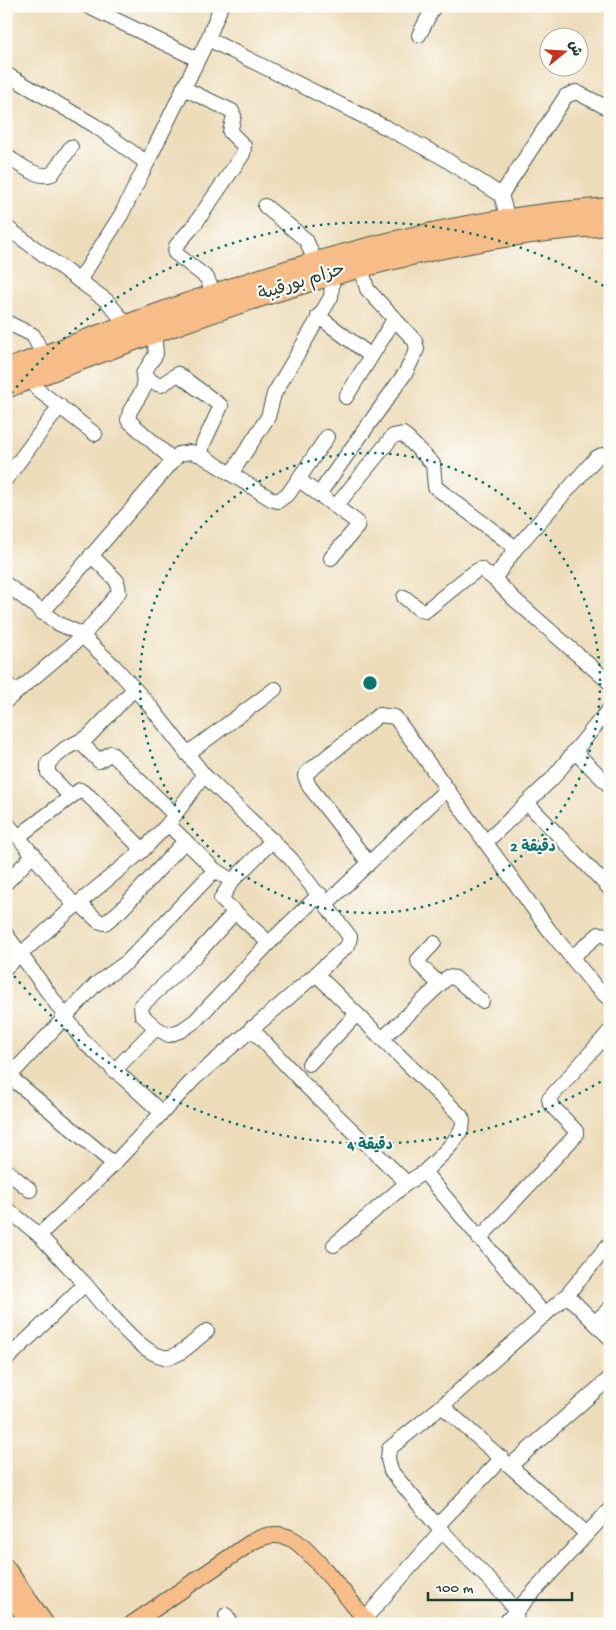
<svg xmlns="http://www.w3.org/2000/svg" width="616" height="1630" font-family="'Gochi Hand','Playpen Sans Arabic',sans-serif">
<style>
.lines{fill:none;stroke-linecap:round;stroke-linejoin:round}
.minor-casing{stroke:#3e5548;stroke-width:16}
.major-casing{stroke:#3e5548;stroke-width:18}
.highway-casing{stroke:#3e5548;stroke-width:22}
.minor{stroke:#fff;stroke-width:14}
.major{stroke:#f7bd88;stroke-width:16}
.highway{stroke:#f7bd88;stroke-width:20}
.ring{fill:none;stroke:#0f766e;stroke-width:2.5;stroke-dasharray:2.5 5}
.labels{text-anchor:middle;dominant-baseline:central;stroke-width:4.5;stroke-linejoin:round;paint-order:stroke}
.street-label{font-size:18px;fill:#1f3d34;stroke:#fdfcf7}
.centre{fill:#0f766e;stroke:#fdfcf7;stroke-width:2.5}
.ring-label{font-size:15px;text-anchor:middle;font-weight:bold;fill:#0f766e;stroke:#fdfcf7;stroke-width:4.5;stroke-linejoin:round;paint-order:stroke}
</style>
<rect width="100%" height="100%" fill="#fdfcf7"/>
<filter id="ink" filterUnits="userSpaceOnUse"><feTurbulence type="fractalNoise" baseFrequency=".02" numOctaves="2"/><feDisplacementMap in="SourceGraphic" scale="10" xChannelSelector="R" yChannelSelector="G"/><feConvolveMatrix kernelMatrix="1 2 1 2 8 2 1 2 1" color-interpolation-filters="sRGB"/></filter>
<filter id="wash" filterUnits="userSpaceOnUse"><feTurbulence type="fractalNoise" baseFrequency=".0096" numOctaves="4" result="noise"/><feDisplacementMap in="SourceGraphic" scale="20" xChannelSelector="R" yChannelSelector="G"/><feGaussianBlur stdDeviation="1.12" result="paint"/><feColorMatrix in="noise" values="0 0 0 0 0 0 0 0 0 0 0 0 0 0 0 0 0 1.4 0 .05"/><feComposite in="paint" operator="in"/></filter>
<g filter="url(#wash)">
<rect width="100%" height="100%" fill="#eddcb9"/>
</g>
<g filter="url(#ink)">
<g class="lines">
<defs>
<g id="minor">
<path d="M 87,6 L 197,59"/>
<path d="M 221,6 L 208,39 L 385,127 L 442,157 L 501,195 L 508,219"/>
<path d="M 419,35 L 434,6"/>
<path d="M 6,74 L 94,125 L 147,163 L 208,39"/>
<path d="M 183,88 L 232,111 L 234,116 L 230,132 L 244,146 L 243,154 L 195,224 L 176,246 L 175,253 L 207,278 L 214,295"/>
<path d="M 6,156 C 18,163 38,180 52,174 L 71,147"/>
<path d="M 501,195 L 566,96 L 576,92 L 610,109"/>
<path d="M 265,206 L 306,240 L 315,261"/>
<path d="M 6,227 L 107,301 L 127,325"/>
<path d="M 79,281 L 121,215 L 147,163"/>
<path d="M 318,316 L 371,356"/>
<path d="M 6,322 L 33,335 L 43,355"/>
<path d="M 154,333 L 156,354 L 143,374 L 144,388 L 130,411 L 128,420 L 173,460"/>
<path d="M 143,374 L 154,383 L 161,385 L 178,374 L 221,406 L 203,444 L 201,455"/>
<path d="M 31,378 L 38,390 L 95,434"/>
<path d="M 346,397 L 395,318"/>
<path d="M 610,457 L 602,455 L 596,458 L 516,548 L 494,579 L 514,599 L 610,683"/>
<path d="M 231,474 L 268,417 L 274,394 L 331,297 L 333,273"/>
<path d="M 6,479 L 60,406"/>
<path d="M 299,480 L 357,522 L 357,527 L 331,558"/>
<path d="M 319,494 L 406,372 L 417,349 L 415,341 L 367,289 L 361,266"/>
<path d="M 336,506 L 393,436 L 403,434 L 433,464 L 435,487 L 516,548"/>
<path d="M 6,584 L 57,623 L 79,633 L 114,666 L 151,707 L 204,775 L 291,859 L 350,937 L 348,945 L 316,974 L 195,1078 L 105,1173 L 39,1235"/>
<path d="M 404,597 L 419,609 L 425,611 C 436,604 473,570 481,569 L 494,579"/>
<path d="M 42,613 L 179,454 L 191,452 L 201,455 L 271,499 L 278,501 L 289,493 L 327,437"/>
<path d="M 6,683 L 16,693"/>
<path d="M 6,701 L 83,636 L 119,592 L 117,581 L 91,555"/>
<path d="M 80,742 L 99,761 L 111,753 L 175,815"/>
<path d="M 574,751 L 610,786"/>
<path d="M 187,754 L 275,689"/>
<path d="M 70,796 L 48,773 L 48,763 L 66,748 L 88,737 L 134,689"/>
<path d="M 528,804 L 610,889"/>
<path d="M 6,822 L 75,906"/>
<path d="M 168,824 L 215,870 L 232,881 L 273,840"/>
<path d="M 19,836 L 80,790 L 89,796 L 143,850"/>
<path d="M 486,842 L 552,779 L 610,708"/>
<path d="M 368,862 L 309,786 L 305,776 L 308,772 L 379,715 L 395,717 L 549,930 L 595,986 L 610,1000"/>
<path d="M 232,881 L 221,899 L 269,943"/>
<path d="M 6,883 L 34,854"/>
<path d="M 79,903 L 98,921 L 105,923 L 121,910 L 185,841"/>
<path d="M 327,903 L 446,790"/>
<path d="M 6,934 L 83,1041 L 162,1113"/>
<path d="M 434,943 L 418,960 L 419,964 L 439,984"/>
<path d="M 572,957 L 599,934 L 605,935 L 610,940"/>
<path d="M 6,967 L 68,912 L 143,850 L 168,824 L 204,775"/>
<path d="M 316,974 L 462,1117 C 469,1133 434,1162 424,1172"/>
<path d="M 156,1028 L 142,1015 L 141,1006 L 195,956 L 235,912"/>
<path d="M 251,1028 L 304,1084 L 407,1183 L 424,1172 L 545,1315"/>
<path d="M 382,1039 L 448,977 L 455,978 L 482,1001"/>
<path d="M 309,1064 L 356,1015"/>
<path d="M 114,1071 L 156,1028 L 169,1035 L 182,1030 L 195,1021 L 269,943 L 320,894"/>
<path d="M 9,1076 L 114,1164"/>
<path d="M 6,1080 L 96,984 L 127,962 L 215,870"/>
<path d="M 6,1170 L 30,1190"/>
<path d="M 6,1208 L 39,1235 L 85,1284 L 6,1360"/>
<path d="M 479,1239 L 576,1135 L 576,1131 L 550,1104 L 549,1099 L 610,1031"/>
<path d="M 334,1245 L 407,1183"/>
<path d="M 85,1284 C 101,1302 144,1361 170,1357 C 183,1354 196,1339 207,1331"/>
<path d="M 567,1295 L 610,1338"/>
<path d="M 595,1322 L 610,1308"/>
<path d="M 442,1406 L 587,1534"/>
<path d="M 511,1465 L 610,1378"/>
<path d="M 437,1526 L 502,1458"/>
<path d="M 226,1615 L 232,1624"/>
<path d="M 360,1624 L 442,1531"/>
<path d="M 504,1624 L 610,1509"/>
<path d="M 517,1624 L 516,1611 L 503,1594 L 437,1526 L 391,1471 L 388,1459 L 389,1449 L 442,1406 L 567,1295 L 610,1243"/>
</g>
<g id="major">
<path d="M 6,1567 L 46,1624"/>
<path d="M 6,1588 L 29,1624"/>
<path d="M 132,1624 L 252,1542 C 264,1535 278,1532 292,1539 C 310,1548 353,1605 369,1624"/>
</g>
<g id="highway">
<path d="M 6,370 C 202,296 399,221 610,208"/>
<path d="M 6,388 C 204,313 397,239 610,225"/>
</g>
</defs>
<!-- minor casing -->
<use href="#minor" class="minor-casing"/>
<!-- major casing -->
<use href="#major" class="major-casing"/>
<!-- highway casing -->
<use href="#highway" class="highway-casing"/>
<!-- minor -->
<use href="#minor" class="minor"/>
<!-- major -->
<use href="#major" class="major"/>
<!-- highway -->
<use href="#highway" class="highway"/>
</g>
</g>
<!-- distance rings -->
<g class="ring">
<circle cx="370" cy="683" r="230"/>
<path d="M607 1078A461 461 0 0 1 7 967M7 399A461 461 0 0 1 607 288"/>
</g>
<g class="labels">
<!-- street labels -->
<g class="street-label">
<text transform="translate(302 283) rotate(-17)">حزام بورقيبة</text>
</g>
</g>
<circle cx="370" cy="683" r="8" class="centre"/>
<g class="ring-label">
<text x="533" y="851">2 دقيقة</text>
<text x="370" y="1149">4 دقيقة</text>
</g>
<!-- margin -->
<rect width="616" height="1630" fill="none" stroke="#fdfcf7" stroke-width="25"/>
<!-- north arrow -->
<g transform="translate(564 52) rotate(72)"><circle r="24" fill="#fdfcf7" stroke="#a4b0a9"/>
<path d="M0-4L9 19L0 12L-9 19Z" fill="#c8321e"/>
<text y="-8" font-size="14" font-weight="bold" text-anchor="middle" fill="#1f3d34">ش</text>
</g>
<!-- scale -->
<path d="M428 1592v8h144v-8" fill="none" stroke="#1f3d34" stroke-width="2.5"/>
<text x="436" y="1592" font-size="15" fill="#1f3d34" stroke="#fdfcf7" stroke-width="4" paint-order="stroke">100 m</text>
</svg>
